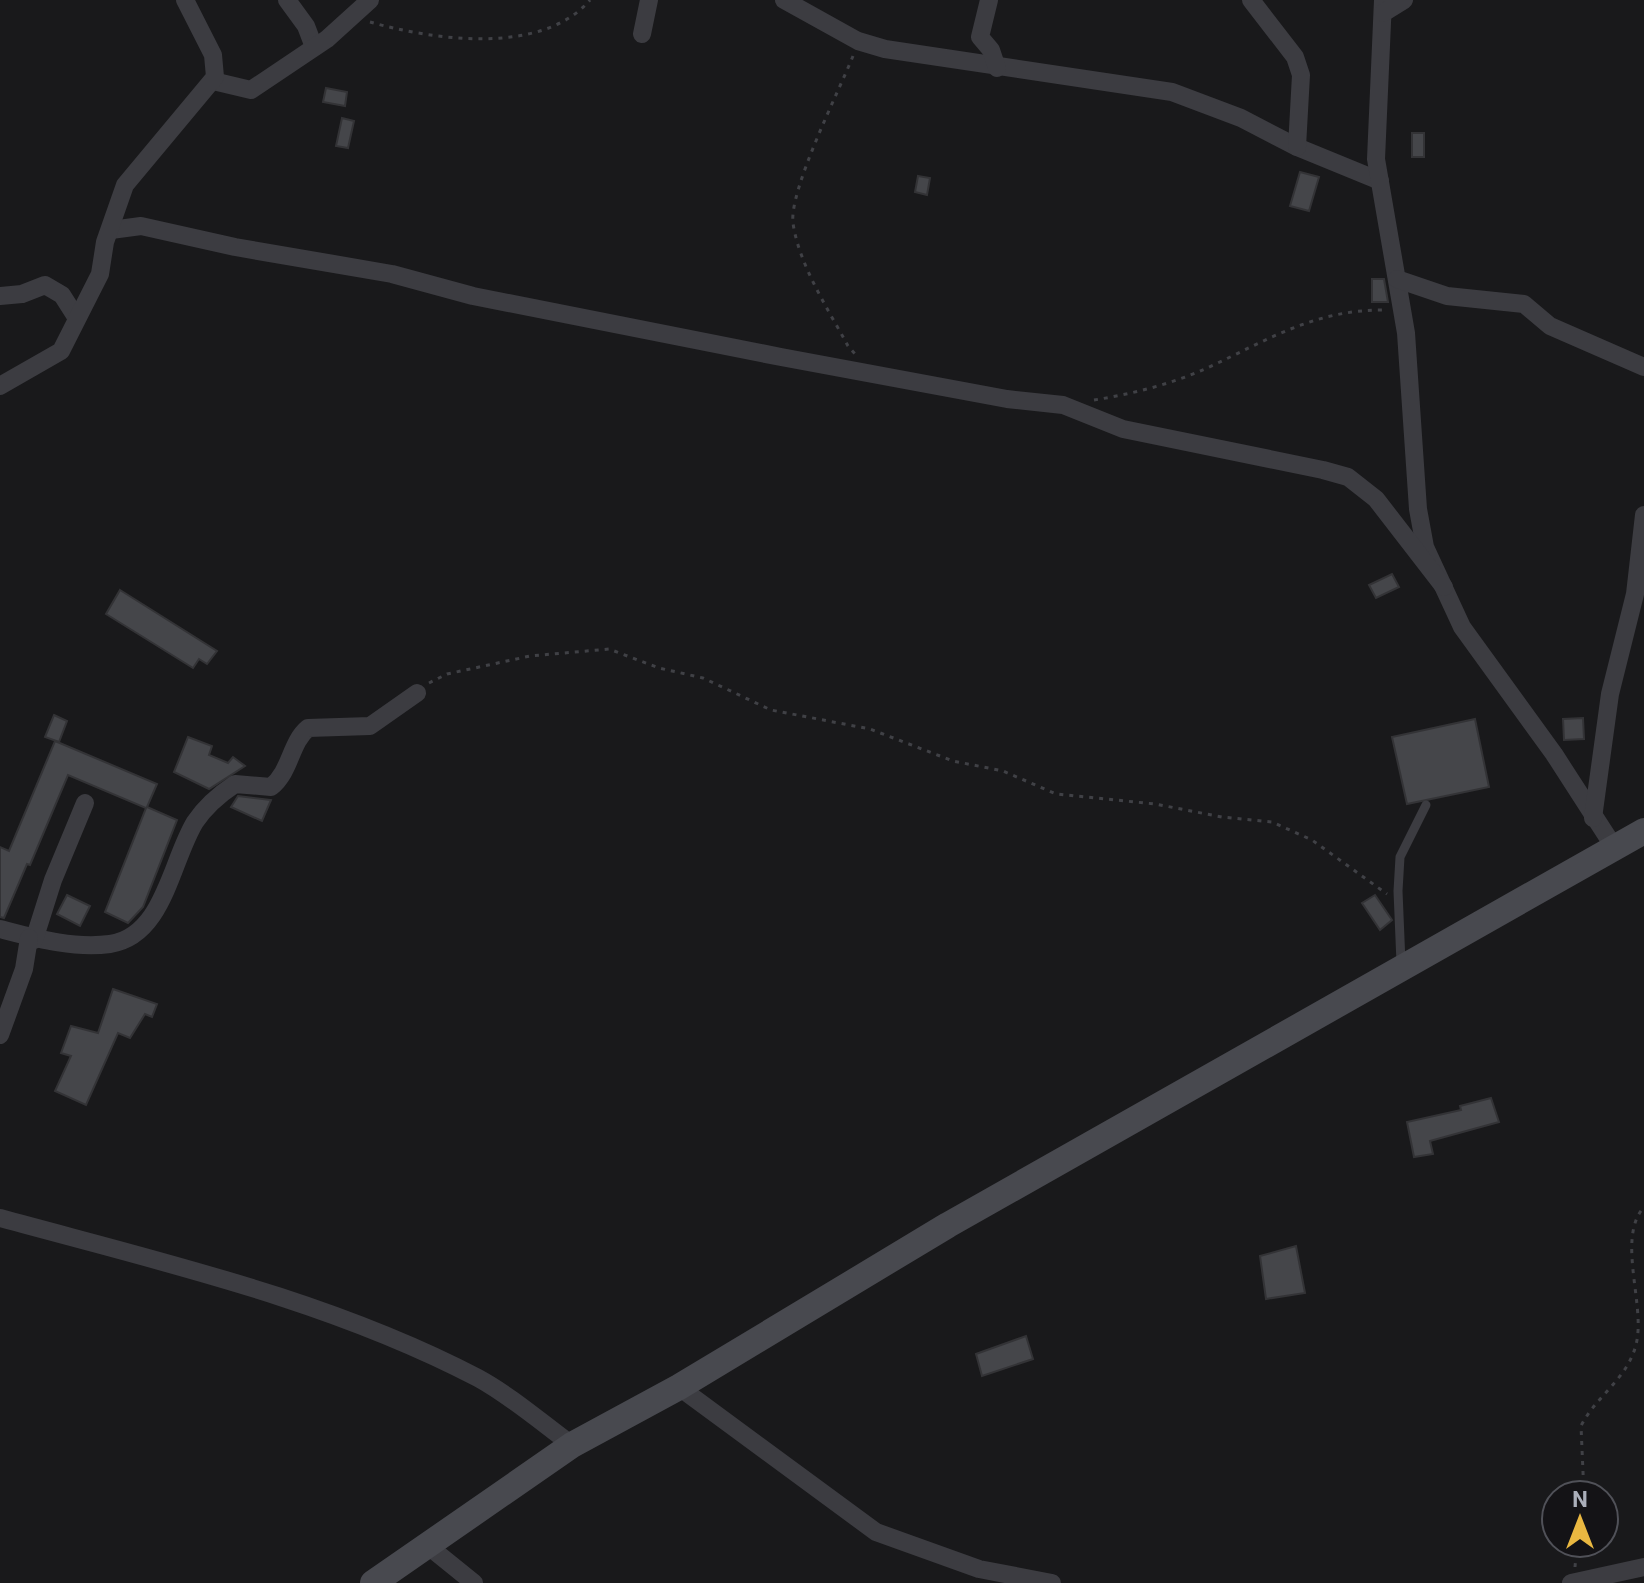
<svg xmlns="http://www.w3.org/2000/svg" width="1644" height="1583" font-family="Roboto,sans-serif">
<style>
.building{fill:#45464a;stroke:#333336;stroke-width:2}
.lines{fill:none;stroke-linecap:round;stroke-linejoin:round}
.path{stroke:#404146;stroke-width:3;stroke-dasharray:4 6;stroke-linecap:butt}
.lane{stroke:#3c3c41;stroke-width:9}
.street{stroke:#3c3c41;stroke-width:18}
.secondary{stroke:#48494f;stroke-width:26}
</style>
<rect width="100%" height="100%" fill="#19191b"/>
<!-- building -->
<g class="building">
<path d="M 326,88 L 347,92 L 345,106 L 323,102 Z"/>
<path d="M 342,118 L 354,121 L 348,148 L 336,146 Z"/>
<rect x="1412" y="133" width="12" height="24"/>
<path d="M 1300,172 L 1319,177 L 1309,211 L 1290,206 Z"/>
<path d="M 918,176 L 930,178 L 927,195 L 915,192 Z"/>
<path d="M 1372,279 L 1384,279 L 1388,302 L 1372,302 Z"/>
<path d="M 1392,574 L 1399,587 L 1376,598 L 1369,585 Z"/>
<path d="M 120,590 L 217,651 L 207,664 L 199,659 L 193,668 L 106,614 Z"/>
<path d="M 54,715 L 67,721 L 59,742 L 45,737 Z"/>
<path d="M 1583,718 L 1584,739 L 1564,740 L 1563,719 Z"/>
<path d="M 1475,719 L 1489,787 L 1407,804 L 1392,737 Z"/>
<path d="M 188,737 L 212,746 L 209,755 L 228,763 L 233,757 L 245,766 L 209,789 L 174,772 Z"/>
<path d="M 55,741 L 157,784 L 147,807 L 177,820 L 143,907 L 128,923 L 105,912 L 146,808 L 68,775 L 30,865 L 27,864 L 4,918 L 0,917 L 0,847 L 9,851 Z"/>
<path d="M 238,796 L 271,800 L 262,821 L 231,807 Z"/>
<path d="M 67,895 L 90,906 L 80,926 L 57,914 Z"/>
<path d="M 1375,895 L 1392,920 L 1380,930 L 1362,903 Z"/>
<path d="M 113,989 L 157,1004 L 152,1017 L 145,1014 L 130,1038 L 118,1033 L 86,1105 L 55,1091 L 71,1056 L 61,1053 L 71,1026 L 98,1033 Z"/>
<path d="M 1491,1098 L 1499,1122 L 1430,1141 L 1433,1154 L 1414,1157 L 1407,1122 L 1461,1110 L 1460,1106 Z"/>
<path d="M 1296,1246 L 1305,1293 L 1266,1299 L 1260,1256 Z"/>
<path d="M 1026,1336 L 1033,1359 L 982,1376 L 976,1354 Z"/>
</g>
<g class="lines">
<!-- path -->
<g class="path">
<path d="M 370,22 C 433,40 542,56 590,0"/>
<path d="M 853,56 C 839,91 789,190 793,223 C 799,265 828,309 848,346 L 855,354"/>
<path d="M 1094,400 C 1132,394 1172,384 1207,368 C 1268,340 1315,309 1386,310"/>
<path d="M 429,683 L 447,674 L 530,656 L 609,649 L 659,668 L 703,678 L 771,710 L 870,729 L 953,761 L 1003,771 L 1056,794 L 1155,804 L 1222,817 L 1272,822 L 1312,840 L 1387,894"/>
<path d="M 1584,1495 L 1581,1426 C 1597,1394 1630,1378 1637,1340 C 1644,1301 1617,1237 1644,1207"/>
<path d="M 1575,1567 L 1577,1543"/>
</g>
<!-- lane -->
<path class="lane" d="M 1401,963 L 1398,891 L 1400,857 L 1426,805"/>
<!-- street -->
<g class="street">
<path d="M 287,0 L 306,26 L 314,47"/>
<path d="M 784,0 L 858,41 L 885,49 L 1172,92 L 1241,118 L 1297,147 L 1380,181"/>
<path d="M 989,0 L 980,37 L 991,50 L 997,68"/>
<path d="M 1251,0 L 1295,57 L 1301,75 L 1297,147"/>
<path d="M 1383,0 L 1376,159 L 1406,333 L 1418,509 L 1425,547 L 1462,627 L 1554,754 L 1614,847"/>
<path d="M 1383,13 L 1404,0"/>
<path d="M 642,34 L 649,0"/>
<path d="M 213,81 L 251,90 L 327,39 L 370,0"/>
<path d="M 111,230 L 141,226 L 235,247 L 392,274 L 473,296 L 781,357 L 1007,399 L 1063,405 L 1123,429 L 1323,470 L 1348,477 L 1376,499 L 1444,587"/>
<path d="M 1397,279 L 1447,296 L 1524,304 L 1550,326 L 1644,367"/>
<path d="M 0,296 L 22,294 L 45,285 L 62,295 L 76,317"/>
<path d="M 0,386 L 61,351 L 100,274 L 105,242 L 125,185 L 215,77 L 213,55 L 185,0"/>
<path d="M 1593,818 L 1610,694 L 1635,594 L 1644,515"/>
<path d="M 0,929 C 35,938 73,949 110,944 C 164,936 171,861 195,822 C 205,807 220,794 235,784 L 271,787 C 291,771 290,743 308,728 L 370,726 L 417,693"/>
<path d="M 34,940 L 53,880 L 85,803"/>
<path d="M 0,1035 L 24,969 L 29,938"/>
<path d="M 0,1218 C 161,1262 329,1300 478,1378 C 511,1396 542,1423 572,1445"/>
<path d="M 679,1387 L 876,1532 L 979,1569 L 1052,1583"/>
<path d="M 427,1545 L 474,1583"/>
<path d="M 1571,1583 L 1644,1567"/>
</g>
<!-- secondary -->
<path class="secondary" d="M 373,1583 L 572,1445 L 679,1387 L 948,1225 L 1644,831"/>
</g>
<!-- north arrow -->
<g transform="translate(1580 1519)"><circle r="38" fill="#141316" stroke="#505158" stroke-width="2"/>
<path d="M0-6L14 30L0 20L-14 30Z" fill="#eab841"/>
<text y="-12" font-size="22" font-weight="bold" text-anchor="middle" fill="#abafba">N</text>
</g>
</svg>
